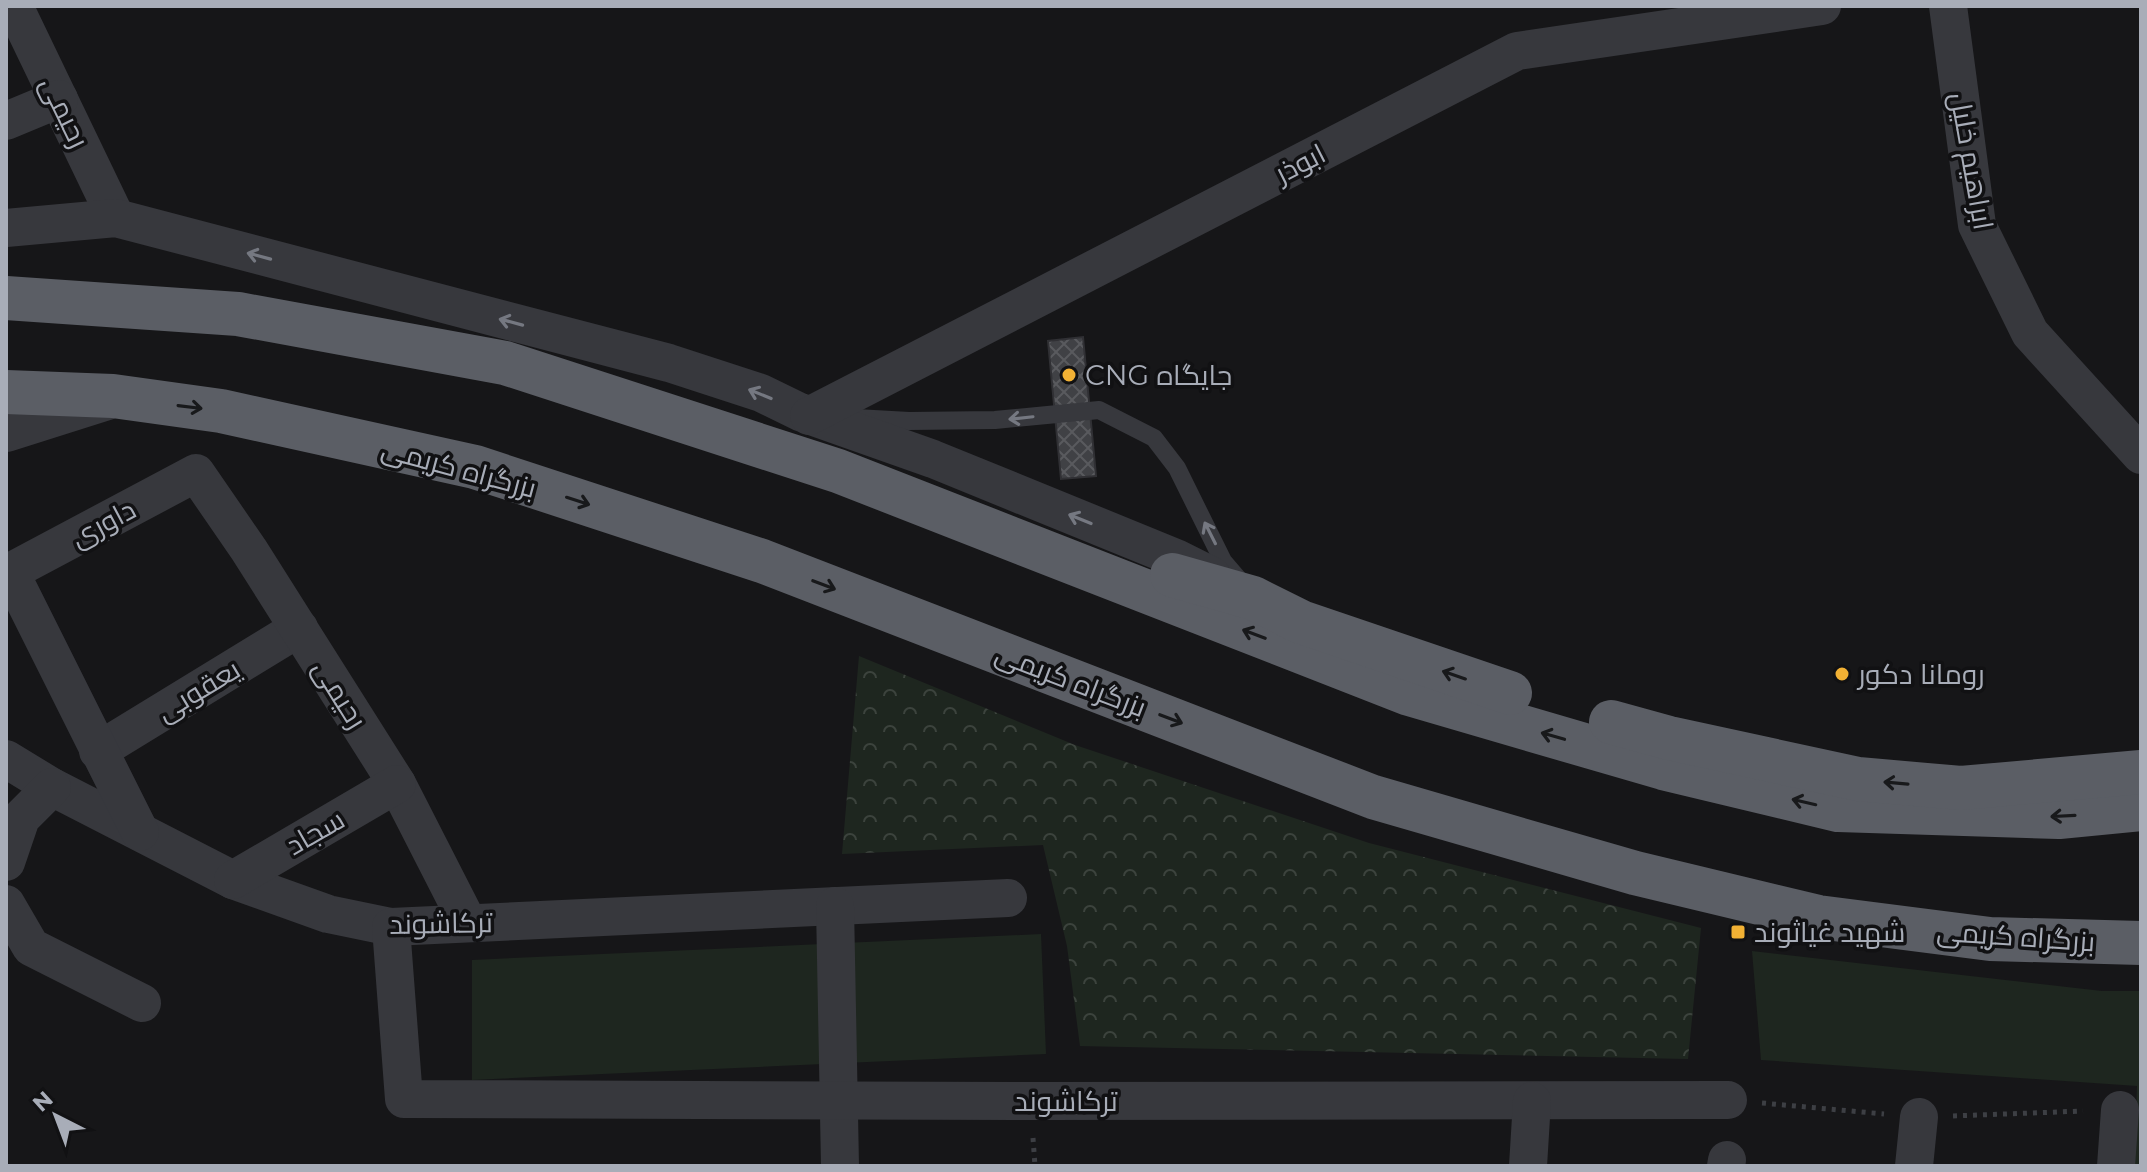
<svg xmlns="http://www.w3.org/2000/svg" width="2147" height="1172" font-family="Montserrat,Cairo,sans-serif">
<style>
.green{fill:#1e261f}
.forest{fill:url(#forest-crowns)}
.building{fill:url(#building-cross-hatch);stroke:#303034;stroke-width:2}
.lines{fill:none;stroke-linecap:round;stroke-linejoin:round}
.path{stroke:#3d3f44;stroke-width:5;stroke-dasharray:4 6;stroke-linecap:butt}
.service{stroke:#37383d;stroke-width:18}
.minor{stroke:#37383d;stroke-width:38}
.tertiary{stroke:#37383d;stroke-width:44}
.trunk{stroke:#5b5e65;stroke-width:44}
.oneway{stroke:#757881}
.oneway2{stroke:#18191b}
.poi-dot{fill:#f2b134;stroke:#111113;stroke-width:3}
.labels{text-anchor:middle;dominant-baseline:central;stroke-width:7;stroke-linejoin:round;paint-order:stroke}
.street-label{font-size:28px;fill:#a8adb8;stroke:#111113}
.poi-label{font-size:28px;fill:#a8adb8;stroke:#111113;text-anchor:start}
</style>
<defs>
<pattern id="forest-crowns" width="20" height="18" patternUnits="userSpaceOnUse" patternTransform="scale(2)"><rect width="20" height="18" fill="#1e261f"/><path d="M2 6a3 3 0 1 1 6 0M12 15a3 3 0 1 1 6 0" fill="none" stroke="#3c433d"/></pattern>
<pattern id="building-cross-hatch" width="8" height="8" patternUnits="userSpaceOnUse" patternTransform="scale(2)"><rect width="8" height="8" fill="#404145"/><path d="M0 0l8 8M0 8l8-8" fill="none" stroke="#595a5e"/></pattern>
</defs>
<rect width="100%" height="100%" fill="#161618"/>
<!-- green -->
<g class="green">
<path d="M 1041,934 L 1046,1054 L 472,1080 L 472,960 Z"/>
<path d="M 1752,951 L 2102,991 L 2141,991 L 2141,1166 L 2134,1166 L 2137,1086 L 1761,1060 Z"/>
</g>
<!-- forest -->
<path class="forest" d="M 859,656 L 1075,745 L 1369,843 L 1701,928 L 1688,1059 L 1080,1046 L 1067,946 L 1043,845 L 842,854 Z"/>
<!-- building -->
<path class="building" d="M 1083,337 L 1096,476 L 1061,479 L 1048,341 Z"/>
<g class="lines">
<!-- path -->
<g class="path">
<path d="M 1762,1103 L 1884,1114"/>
<path d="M 1953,1116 L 2083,1111"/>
<path d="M 1033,1138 L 1035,1166"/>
</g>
<!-- service -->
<path class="service" d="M 856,418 L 909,421 L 995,420 L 1099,410 L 1154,438 L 1177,468 L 1223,561 L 1241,582"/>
<!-- minor -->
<g class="minor">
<path d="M 14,6 L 116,218"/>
<path d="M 1948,6 L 1977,225 L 2030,333 L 2141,455"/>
<path d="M 6,121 L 59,99"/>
<path d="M 6,228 L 116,218 L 669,363 L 761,393 L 800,412 L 933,459 L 1176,558 L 1212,576"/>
<path d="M 809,416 L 1517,51 L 1822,6"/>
<path d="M 98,751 L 299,628"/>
<path d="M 6,759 L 52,787 L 233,880 L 328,914 L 391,927 L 1008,898"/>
<path d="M 140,832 L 10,572 L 196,473 L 249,550 L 397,784 L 468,923"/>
<path d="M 6,862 L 21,818 L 52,787"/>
<path d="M 233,880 L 397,784"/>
<path d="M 6,904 L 31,947 L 142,1003"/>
<path d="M 835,906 L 840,1166"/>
<path d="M 391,927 L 404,1099 L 1031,1101 L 1728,1100"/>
<path d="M 1528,1166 L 1532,1101"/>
<path d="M 1726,1166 L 1727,1160"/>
<path d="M 1914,1166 L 1919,1117"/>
<path d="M 2116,1166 L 2120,1110"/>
</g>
<!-- tertiary -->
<path class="tertiary" d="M 6,430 L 107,398"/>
<!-- trunk -->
<g class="trunk">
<path d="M 6,298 L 238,314 L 505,363 L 838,471 L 1409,694 L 1663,768 L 1838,810 L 2059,817 L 2141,809"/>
<path d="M 6,392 L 113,396 L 221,411 L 475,467 L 762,561 L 1373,797 L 1635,873 L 1818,917 L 1990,939 L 2141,943"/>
<path d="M 1172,575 L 1253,598 L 1301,622 L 1510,693"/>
<path d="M 1611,722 L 1669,738 L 1858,779 L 1961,788 L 2141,772"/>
</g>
</g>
<!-- one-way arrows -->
<defs><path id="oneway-shaft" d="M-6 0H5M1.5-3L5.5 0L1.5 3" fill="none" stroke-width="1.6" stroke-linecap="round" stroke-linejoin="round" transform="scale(2)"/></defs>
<g class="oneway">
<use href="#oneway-shaft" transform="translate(259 256) rotate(-165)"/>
<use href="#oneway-shaft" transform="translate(511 322) rotate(-165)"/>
<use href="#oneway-shaft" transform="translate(760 394) rotate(-158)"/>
<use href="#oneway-shaft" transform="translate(1021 418) rotate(174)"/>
<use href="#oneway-shaft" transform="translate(1080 519) rotate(-158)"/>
<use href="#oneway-shaft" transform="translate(1210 533) rotate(-117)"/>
</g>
<g class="oneway2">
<use href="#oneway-shaft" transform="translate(190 407) rotate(7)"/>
<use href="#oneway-shaft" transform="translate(578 501) rotate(18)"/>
<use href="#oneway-shaft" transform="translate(824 585) rotate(21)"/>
<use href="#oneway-shaft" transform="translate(1254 634) rotate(-159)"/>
<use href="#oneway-shaft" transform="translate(1454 675) rotate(-161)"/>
<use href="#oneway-shaft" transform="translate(1171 719) rotate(21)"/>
<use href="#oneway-shaft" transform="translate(1553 736) rotate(-164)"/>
<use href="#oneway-shaft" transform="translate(1896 783) rotate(-175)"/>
<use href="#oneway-shaft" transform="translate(1804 802) rotate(-167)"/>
<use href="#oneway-shaft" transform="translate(2063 816) rotate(177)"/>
</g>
<!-- markers -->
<g class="poi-dot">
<circle cx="1069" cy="375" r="8"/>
<circle cx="1842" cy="674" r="8"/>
<rect x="1730" y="924" width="16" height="16" rx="4"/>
</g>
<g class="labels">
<!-- street labels -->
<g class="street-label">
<text transform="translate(65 112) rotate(64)">رحیمی</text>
<text transform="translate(1972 161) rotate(80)">ابراهیم خلیل</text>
<text transform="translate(1300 163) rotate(-27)">ابوذر</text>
<text transform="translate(459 468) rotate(15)">بزرگراه کریمی</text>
<text transform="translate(103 523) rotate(-28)">داوری</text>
<text transform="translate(1071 680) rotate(21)">بزرگراه کریمی</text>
<text transform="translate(198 690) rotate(-31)">یعقوبی</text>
<text transform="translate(340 694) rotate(58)">رحیمی</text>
<text transform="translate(315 832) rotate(-30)">سجاد</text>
<text transform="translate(441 923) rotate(-1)">ترکاشوند</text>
<text transform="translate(2016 936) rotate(4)">بزرگراه کریمی</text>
<text x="1066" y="1101">ترکاشوند</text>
</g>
<!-- poi labels -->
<g class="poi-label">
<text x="1085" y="375">CNG جایگاه</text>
<text x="1858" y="674">رومانا دکور</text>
<text x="1754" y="932">شهید غیاثوند</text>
</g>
</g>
<!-- border -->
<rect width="2147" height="1172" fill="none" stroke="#a8adb8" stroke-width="16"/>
<!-- north arrow -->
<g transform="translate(56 1116) rotate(318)" stroke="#111113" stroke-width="6" paint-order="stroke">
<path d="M0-6L14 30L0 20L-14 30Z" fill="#a8adb8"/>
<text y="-12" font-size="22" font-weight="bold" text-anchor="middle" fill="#a8adb8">N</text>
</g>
</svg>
